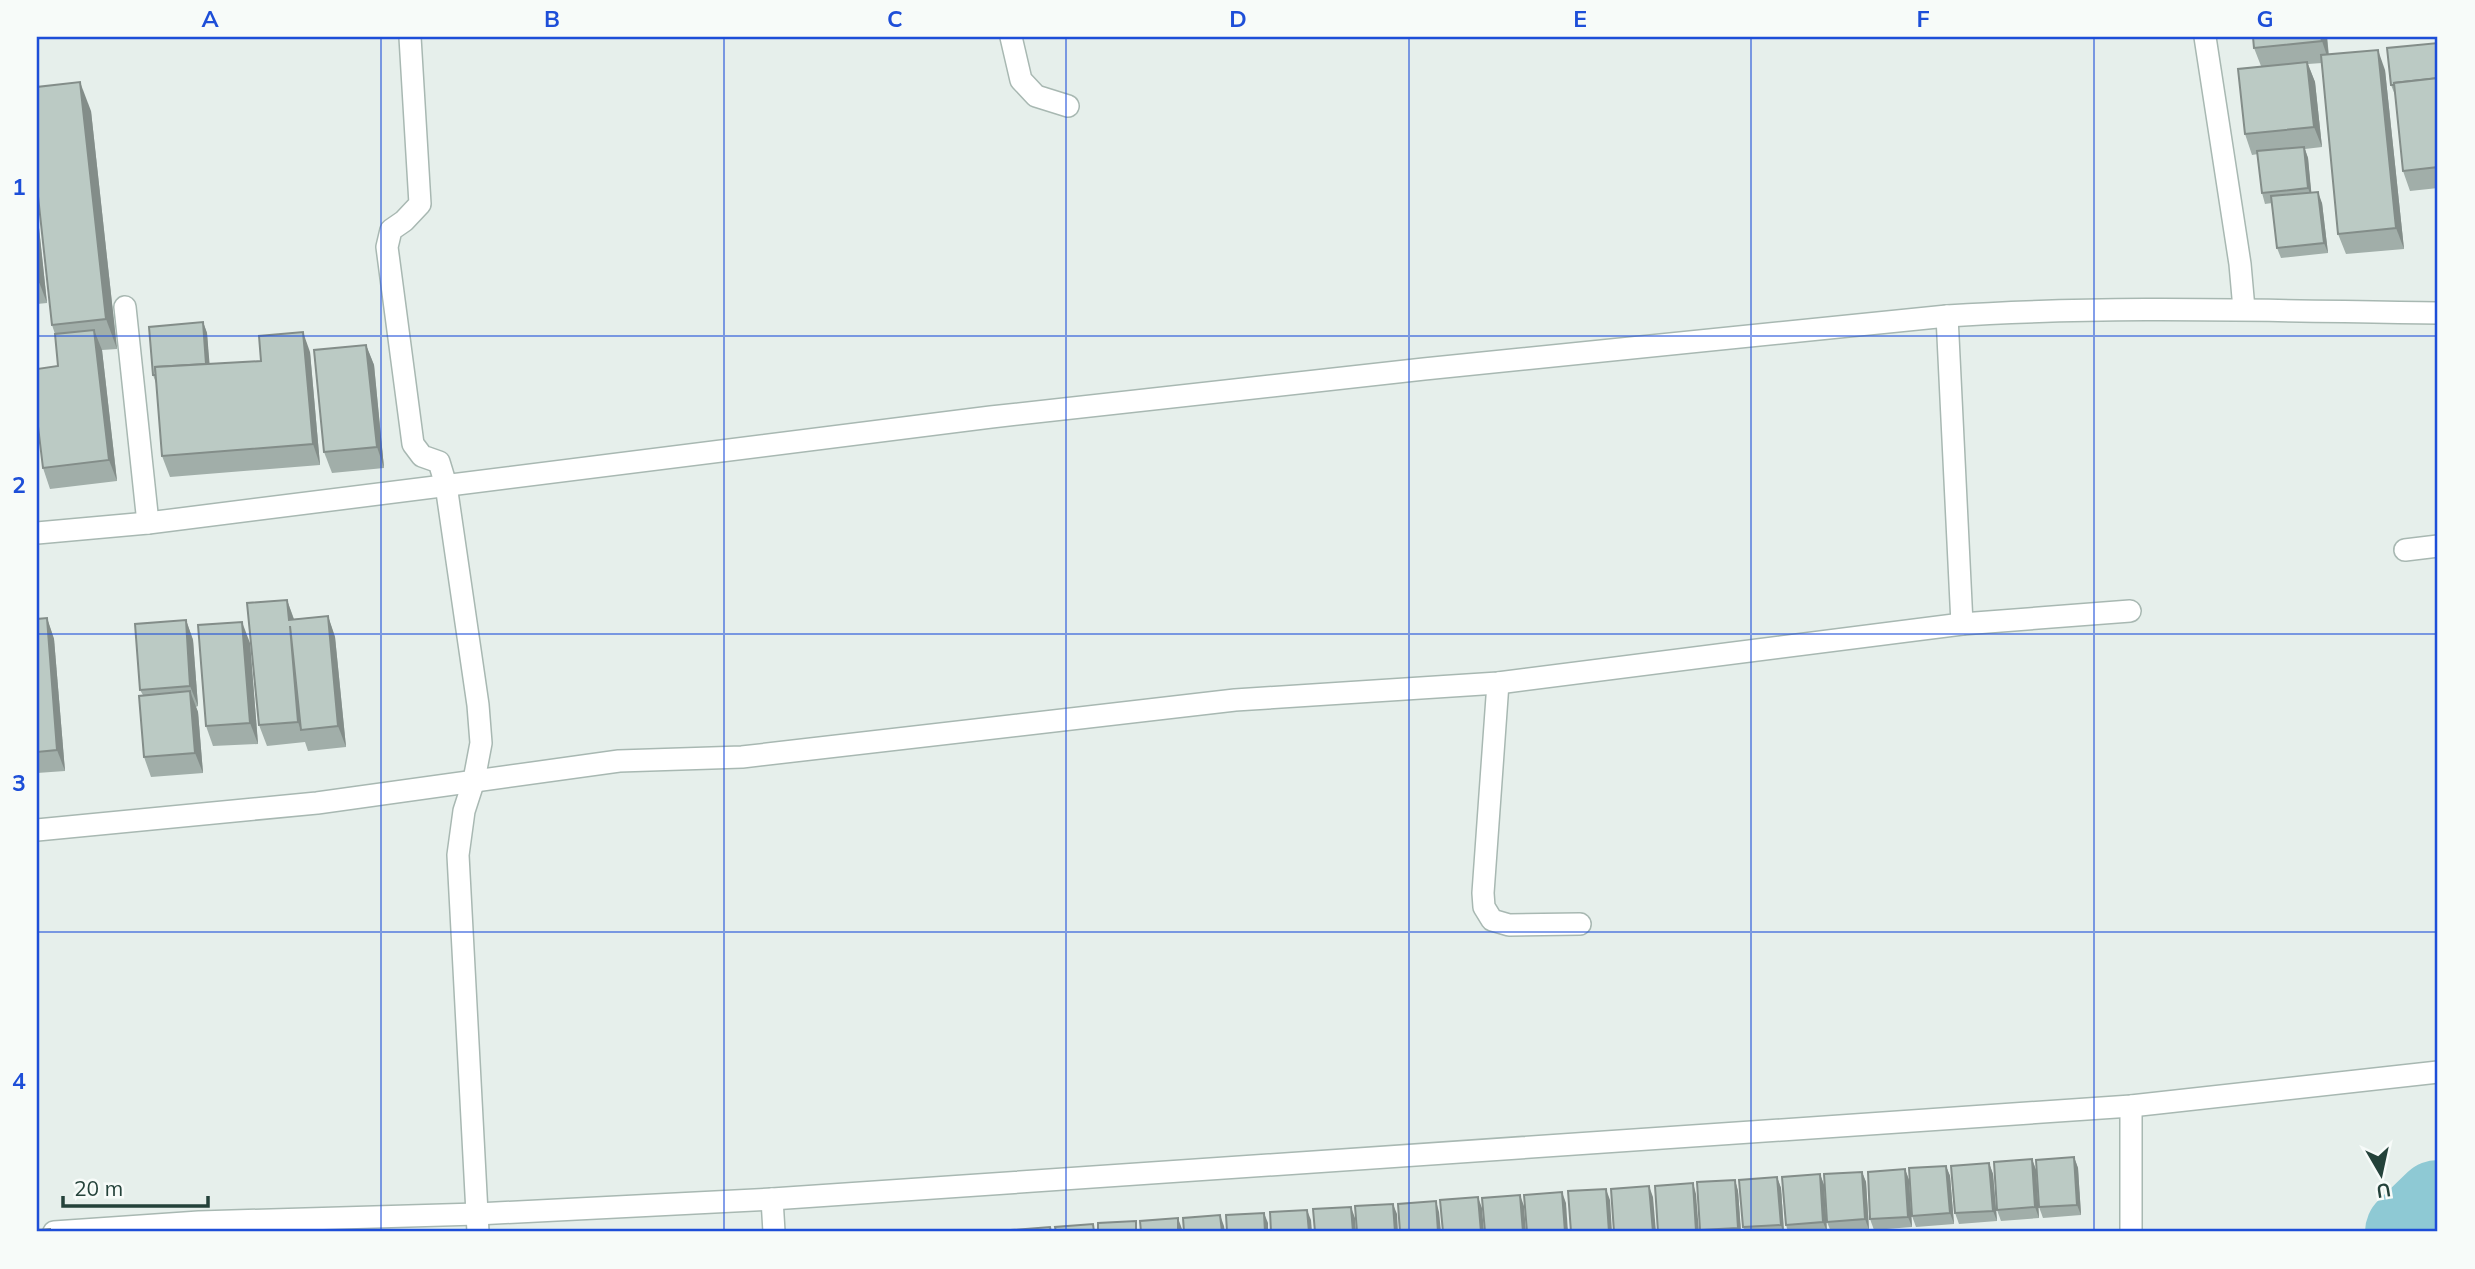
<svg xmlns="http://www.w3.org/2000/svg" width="2475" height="1269" font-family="Mulish,sans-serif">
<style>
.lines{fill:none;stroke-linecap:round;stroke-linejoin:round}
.river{stroke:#8ec9d4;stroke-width:88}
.minor-casing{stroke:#a8b8b2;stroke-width:24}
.minor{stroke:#fff;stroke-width:21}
.wall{fill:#a1aea9}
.shaded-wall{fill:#838d89}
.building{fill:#bbcac4;stroke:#838d89;stroke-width:2}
.grid{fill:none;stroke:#1d4ed8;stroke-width:2;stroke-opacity:0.55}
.neatline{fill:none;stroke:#1d4ed8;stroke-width:2.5}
.grid-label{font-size:23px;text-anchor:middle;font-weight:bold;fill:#1d4ed8}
</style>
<rect width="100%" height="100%" fill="#e6efeb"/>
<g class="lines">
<!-- river -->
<path class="river" d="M 2409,1232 L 2438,1204"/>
<defs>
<g id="minor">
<path d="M 410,37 L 420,204 L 404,221 L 391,230 L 387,247 L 413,444 L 422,456 L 439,462 L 446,485 L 478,705 L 481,743 L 474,780 L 464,811 L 458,855 L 478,1232"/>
<path d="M 1011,37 L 1021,80 L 1036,96 L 1068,106"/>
<path d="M 2205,37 L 2240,264 L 2244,309"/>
<path d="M 125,307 L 148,523"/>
<path d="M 37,533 L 148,523 L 991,417 L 1424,369 L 1947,316 C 2111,305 2274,311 2438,313"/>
<path d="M 2405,550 L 2438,546"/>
<path d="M 1962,624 L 2130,611"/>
<path d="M 1498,683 L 1483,893 L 1484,907 L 1492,920 L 1509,925 L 1580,924"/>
<path d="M 37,830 L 317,803 L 619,761 L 742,757 L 1235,700 L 1498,683 L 1962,624 L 1947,316"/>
<path d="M 772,1199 L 774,1232"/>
<path d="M 54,1232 L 199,1222 L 477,1214 L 772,1199 L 2131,1106 L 2438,1072"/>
<path d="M 2131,1232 L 2131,1106"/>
</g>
</defs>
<!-- minor casing -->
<use href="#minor" class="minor-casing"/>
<!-- minor -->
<use href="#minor" class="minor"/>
</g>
<!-- wall -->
<g class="wall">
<path d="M 2327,37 L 2329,55 L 2385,70 L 2404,249 L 2346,254 L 2338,234 L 2322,63 L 2308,64 L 2315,82 L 2322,147 L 2305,149 L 2308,158 L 2311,193 L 2322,203 L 2328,253 L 2281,258 L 2277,248 L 2272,203 L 2265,204 L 2262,193 L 2258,154 L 2252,155 L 2245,134 L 2261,66 L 2254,48 Z"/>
<path d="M 2438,43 L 2438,188 L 2410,191 L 2403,171 L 2395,95 L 2391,85 Z"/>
<path d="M 91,111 L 117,349 L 102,350 L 117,481 L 50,489 L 43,468 L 58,366 L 55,334 L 52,325 Z"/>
<path d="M 37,209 L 47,303 L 37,304 Z"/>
<path d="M 203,322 L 207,333 L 209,364 L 261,361 L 310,352 L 320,465 L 170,477 L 162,456 L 157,386 L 153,375 Z"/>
<path d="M 366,345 L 374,365 L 384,468 L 332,473 L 324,452 Z"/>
<path d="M 287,600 L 294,619 L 328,616 L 335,637 L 346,747 L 308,751 L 305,742 L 267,746 L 259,725 Z"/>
<path d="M 47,618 L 54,639 L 65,771 L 37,773 L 37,619 Z"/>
<path d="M 186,620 L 193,640 L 198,706 L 196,707 L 198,712 L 203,773 L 151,777 L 144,757 L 143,695 L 140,690 Z"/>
<path d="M 250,643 L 258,744 L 213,746 L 206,726 Z"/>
<path d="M 2074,1157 L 2078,1168 L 2081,1215 L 2043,1218 L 2039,1207 Z"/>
<path d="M 2032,1159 L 2036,1170 L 2039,1218 L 2001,1221 L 1997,1210 Z"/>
<path d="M 1989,1163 L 1993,1174 L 1997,1221 L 1959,1224 L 1955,1213 Z"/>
<path d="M 1946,1166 L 1950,1176 L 1954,1224 L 1916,1227 L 1912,1216 Z"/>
<path d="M 1905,1169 L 1909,1180 L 1912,1227 L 1874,1230 L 1870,1219 Z"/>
<path d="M 1862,1172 L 1866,1182 L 1869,1230 L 1831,1232 L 1827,1222 Z"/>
<path d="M 1820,1174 L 1824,1185 L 1827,1232 L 1788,1232 L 1786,1225 Z"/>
<path d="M 1777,1177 L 1781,1188 L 1784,1232 L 1745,1232 L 1743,1227 Z"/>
<path d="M 1735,1180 L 1738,1191 L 1741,1232 L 1701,1232 L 1700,1230 Z"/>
</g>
<!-- shaded-wall -->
<g class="shaded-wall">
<path d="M 2321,37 L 2327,37 L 2329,62 L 2322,41 Z"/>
<path d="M 2378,50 L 2385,70 L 2404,249 L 2396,228 Z"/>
<path d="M 2307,62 L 2315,82 L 2322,147 L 2314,127 Z"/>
<path d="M 80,82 L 91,111 L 117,349 L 106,319 Z"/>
<path d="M 2304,147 L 2308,158 L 2312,199 L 2308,188 Z"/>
<path d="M 2318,192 L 2322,203 L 2328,253 L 2324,243 Z"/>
<path d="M 37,209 L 47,303 L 39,282 L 37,259 Z"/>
<path d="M 203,322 L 207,333 L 211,381 L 207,371 Z"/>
<path d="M 94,330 L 102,350 L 117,481 L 109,460 Z"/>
<path d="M 303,332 L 310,352 L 320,465 L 313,444 Z"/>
<path d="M 366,345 L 374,365 L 384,468 L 377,447 Z"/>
<path d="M 287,600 L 294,620 L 289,620 Z"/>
<path d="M 328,616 L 335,637 L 346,747 L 338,726 Z"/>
<path d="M 47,618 L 54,639 L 65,771 L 57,750 Z"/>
<path d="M 186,620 L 193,640 L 198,706 L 190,686 Z"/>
<path d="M 242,622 L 250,643 L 258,744 L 250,723 Z"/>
<path d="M 290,626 L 301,730 L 298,722 Z"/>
<path d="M 190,691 L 198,712 L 203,773 L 195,753 Z"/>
<path d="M 2074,1157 L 2078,1168 L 2081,1215 L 2077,1205 Z"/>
<path d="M 2032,1159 L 2036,1170 L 2039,1218 L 2035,1207 Z"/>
<path d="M 1989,1163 L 1993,1174 L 1997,1221 L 1993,1211 Z"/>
<path d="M 1946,1166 L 1950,1176 L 1954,1224 L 1950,1213 Z"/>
<path d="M 1905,1169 L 1909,1180 L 1912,1227 L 1908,1217 Z"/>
<path d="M 1862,1172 L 1866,1182 L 1869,1230 L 1865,1219 Z"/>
<path d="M 1820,1174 L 1824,1185 L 1827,1232 L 1823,1222 Z"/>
<path d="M 1777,1177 L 1781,1188 L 1784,1232 L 1783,1232 L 1781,1225 Z"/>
<path d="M 1735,1180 L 1738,1191 L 1741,1232 L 1740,1232 L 1738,1228 Z"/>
<path d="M 1693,1183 L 1696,1194 L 1699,1232 L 1697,1232 L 1696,1231 Z"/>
<path d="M 1649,1186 L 1653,1197 L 1656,1232 L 1653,1232 Z"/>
<path d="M 1606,1189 L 1610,1200 L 1612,1232 L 1609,1232 Z"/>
<path d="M 1562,1192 L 1566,1203 L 1568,1232 L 1565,1232 Z"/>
<path d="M 1520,1195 L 1524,1206 L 1526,1232 L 1523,1232 Z"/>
<path d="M 1478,1197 L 1482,1208 L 1484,1232 L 1481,1232 Z"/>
<path d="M 1436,1201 L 1439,1212 L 1441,1232 L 1438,1232 Z"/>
<path d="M 1393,1204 L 1397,1214 L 1398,1232 L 1395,1232 Z"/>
<path d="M 1351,1207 L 1355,1218 L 1356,1232 L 1353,1232 Z"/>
<path d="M 1307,1210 L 1311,1220 L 1312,1232 L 1309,1232 Z"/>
<path d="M 1264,1213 L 1268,1223 L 1268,1232 L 1265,1232 Z"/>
<path d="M 1220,1215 L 1224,1226 L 1225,1232 L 1222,1232 Z"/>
<path d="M 1178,1218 L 1182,1229 L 1182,1232 L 1178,1232 Z"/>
</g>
<!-- building -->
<g class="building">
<path d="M 2253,37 L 2321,37 L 2322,41 L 2254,48 Z"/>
<path d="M 2438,43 L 2438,78 L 2394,83 L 2394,85 L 2391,85 L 2387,48 Z"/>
<path d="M 2378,50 L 2396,228 L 2338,234 L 2321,55 Z"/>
<path d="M 2307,62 L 2314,127 L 2245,134 L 2238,69 Z"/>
<path d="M 2438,78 L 2438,167 L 2403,171 L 2394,83 Z"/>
<path d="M 80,82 L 106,319 L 52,325 L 37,187 L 37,87 Z"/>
<path d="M 2304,147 L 2308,188 L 2262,193 L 2257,151 Z"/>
<path d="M 2318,192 L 2324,243 L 2277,248 L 2271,196 Z"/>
<path d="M 37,259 L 39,282 L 37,282 Z"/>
<path d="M 203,322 L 206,364 L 155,367 L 156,375 L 153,375 L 149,327 Z"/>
<path d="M 94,330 L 109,460 L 43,468 L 37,418 L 37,369 L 58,366 L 55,334 Z"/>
<path d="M 303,332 L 313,444 L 162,456 L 155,367 L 261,361 L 259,336 Z"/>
<path d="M 366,345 L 377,447 L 324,452 L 314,350 Z"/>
<path d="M 287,600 L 289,620 L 328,616 L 338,726 L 301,730 L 290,626 L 298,722 L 259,725 L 247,603 Z"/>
<path d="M 47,618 L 57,750 L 37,752 L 37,619 Z"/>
<path d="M 186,620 L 190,686 L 140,690 L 135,624 Z"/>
<path d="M 242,622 L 250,723 L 206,726 L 198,625 Z"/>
<path d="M 190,691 L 195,753 L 144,757 L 139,696 Z"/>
<path d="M 2074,1157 L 2077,1205 L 2039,1207 L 2036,1160 Z"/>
<path d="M 2032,1159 L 2035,1207 L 1997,1210 L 1994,1162 Z"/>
<path d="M 1989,1163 L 1993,1211 L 1955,1213 L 1951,1166 Z"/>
<path d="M 1946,1166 L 1950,1213 L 1912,1216 L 1909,1168 Z"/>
<path d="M 1905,1169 L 1908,1217 L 1870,1219 L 1868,1172 Z"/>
<path d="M 1862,1172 L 1865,1219 L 1827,1222 L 1824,1174 Z"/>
<path d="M 1820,1174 L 1823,1222 L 1786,1225 L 1782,1177 Z"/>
<path d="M 1777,1177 L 1781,1225 L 1743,1227 L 1739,1180 Z"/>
<path d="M 1735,1180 L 1738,1228 L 1700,1230 L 1697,1182 Z"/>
<path d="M 1693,1183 L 1696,1231 L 1658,1232 L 1655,1186 Z"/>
<path d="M 1649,1186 L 1653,1232 L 1614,1232 L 1611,1189 Z"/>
<path d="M 1606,1189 L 1609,1232 L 1571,1232 L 1568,1191 Z"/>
<path d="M 1562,1192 L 1565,1232 L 1527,1232 L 1524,1195 Z"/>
<path d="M 1520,1195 L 1523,1232 L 1485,1232 L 1482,1198 Z"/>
<path d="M 1478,1197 L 1481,1232 L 1443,1232 L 1440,1200 Z"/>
<path d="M 1436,1201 L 1438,1232 L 1400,1232 L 1398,1204 Z"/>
<path d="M 1393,1204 L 1395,1232 L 1357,1232 L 1355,1206 Z"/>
<path d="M 1351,1207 L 1353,1232 L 1315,1232 L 1313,1209 Z"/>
<path d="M 1307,1210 L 1309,1232 L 1271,1232 L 1270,1212 Z"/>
<path d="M 1264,1213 L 1265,1232 L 1227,1232 L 1226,1215 Z"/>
<path d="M 1220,1215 L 1222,1232 L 1184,1232 L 1183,1218 Z"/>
<path d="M 1178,1218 L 1178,1232 L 1141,1232 L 1140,1221 Z"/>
<path d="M 1136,1221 L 1136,1232 L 1098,1232 L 1098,1223 Z"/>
<path d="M 1093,1224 L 1094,1232 L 1056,1232 L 1055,1227 Z"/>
<path d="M 1050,1227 L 1051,1232 L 1013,1232 L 1012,1230 Z"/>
<path d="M 50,1229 L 50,1232 L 37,1232 L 37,1230 Z"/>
<path d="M 1008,1230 L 1009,1232 L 980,1232 Z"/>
</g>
<!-- grid -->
<path class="grid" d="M 381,37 L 381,1232M 724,37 L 724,1232M 1066,37 L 1066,1232M 1409,37 L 1409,1232M 1751,37 L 1751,1232M 2094,37 L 2094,1232M 37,336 L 2438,336M 37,634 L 2438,634M 37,932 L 2438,932"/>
<!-- border -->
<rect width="2475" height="1269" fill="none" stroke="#f7fbf9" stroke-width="77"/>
<!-- north arrow -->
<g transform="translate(2381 1174) rotate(171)" stroke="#f7fbf9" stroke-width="5" paint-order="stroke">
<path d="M0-5L12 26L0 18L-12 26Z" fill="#24423a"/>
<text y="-10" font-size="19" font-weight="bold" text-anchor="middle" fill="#24423a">U</text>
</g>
<!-- scale -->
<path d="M63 1196v10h145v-10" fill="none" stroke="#24423a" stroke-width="3.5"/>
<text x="74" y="1196" font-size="21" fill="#24423a" stroke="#f7fbf9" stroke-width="5" paint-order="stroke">20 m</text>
<rect x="38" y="38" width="2398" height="1192" class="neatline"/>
<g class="grid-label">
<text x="210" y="27">A</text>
<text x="552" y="27">B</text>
<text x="895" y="27">C</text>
<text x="1238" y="27">D</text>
<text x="1580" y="27">E</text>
<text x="1923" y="27">F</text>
<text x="2265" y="27">G</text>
<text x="19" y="195">1</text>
<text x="19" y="493">2</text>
<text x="19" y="791">3</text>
<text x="19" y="1089">4</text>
</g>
</svg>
